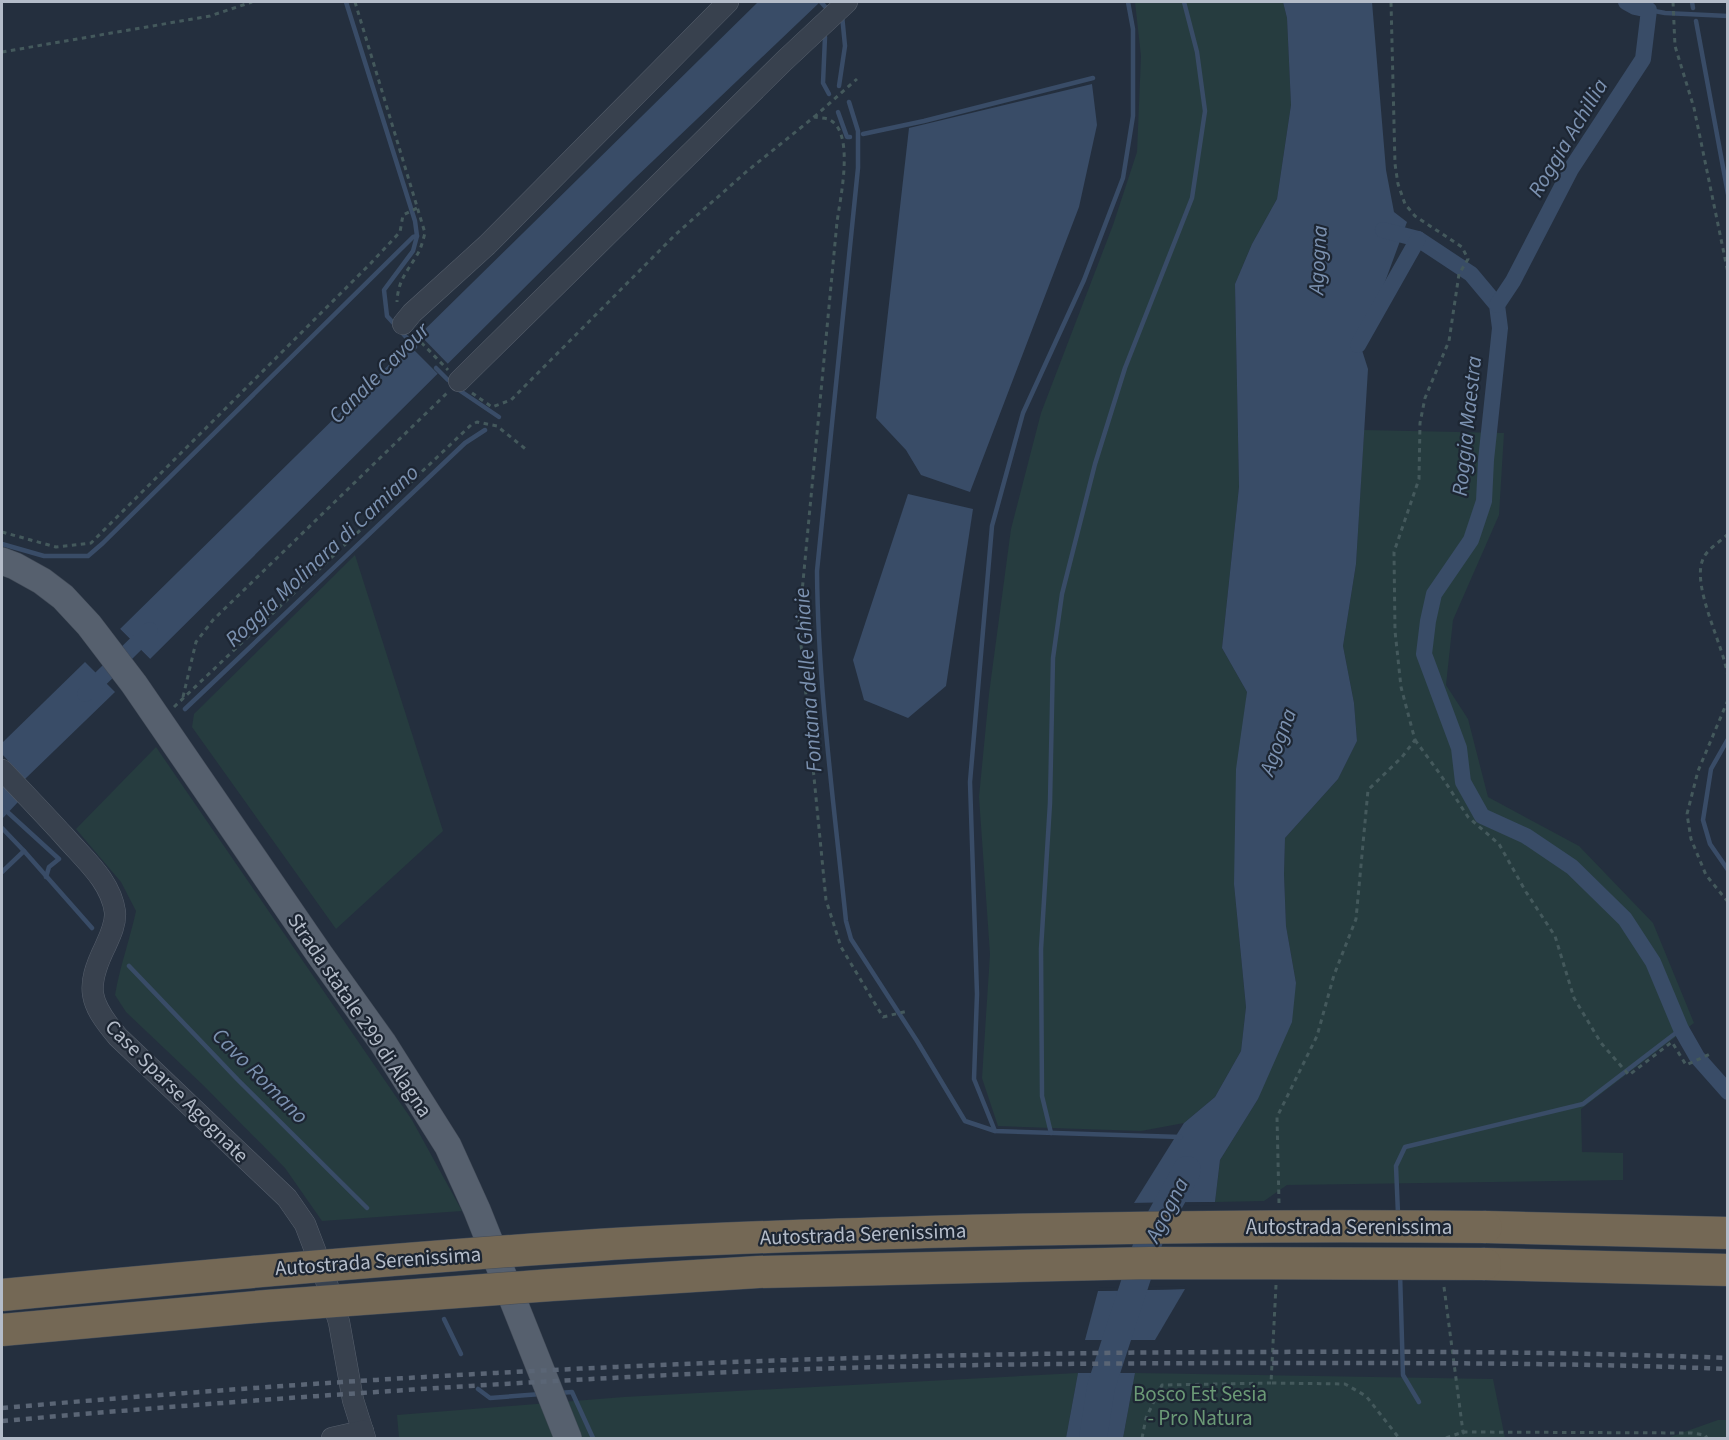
<svg xmlns="http://www.w3.org/2000/svg" width="1729" height="1440" font-family="'Source Sans 3',sans-serif">
<style>
.green{fill:#263c3f}
.water{fill:#394c67}
.pier{fill:#242f3e}
.lines{fill:none;stroke-linecap:round;stroke-linejoin:round}
.stream{stroke:#394c67;stroke-width:4.5}
.canal{stroke:#394c67;stroke-width:16}
.river{stroke:#394c67;stroke-width:28}
.minor-casing{stroke:#565f6c;stroke-width:22}
.major-casing{stroke:#414a57;stroke-width:28}
.highway-casing{stroke:#434c59;stroke-width:33}
.path{stroke:#44595c;stroke-width:3;stroke-dasharray:4.5 4.5;stroke-linecap:butt}
.minor{stroke:#38414e;stroke-width:21}
.major{stroke:#56606e;stroke-width:27}
.highway{stroke:#746855;stroke-width:32}
.rail{stroke:#5a6575;stroke-width:4.5;stroke-dasharray:6 6;stroke-linecap:butt}
.highway-bridge-casing{stroke:#434c59;stroke-width:33;stroke-linecap:butt}
.highway-bridge{stroke:#746855;stroke-width:32}
.labels{text-anchor:middle;dominant-baseline:central;stroke-width:4.5;stroke-linejoin:round;paint-order:stroke}
.street-label{font-size:21px;fill:#b4bcc9;stroke:#1d2633}
.park-label{font-size:21px;fill:#6b9a76;stroke:#1d2633}
.water-label{font-size:22px;font-style:italic;fill:#7c92b1;stroke:#1d2633}
</style>
<rect width="100%" height="100%" fill="#242f3e"/>
<!-- green -->
<g class="green">
<path d="M 1135,2 L 1283,2 L 1287,18 L 1291,105 L 1277,199 L 1252,244 L 1235,284 L 1239,487 L 1222,648 L 1247,692 L 1234,884 L 1246,1007 L 1241,1051 L 1215,1097 L 1184,1123 L 1141,1131 L 998,1126 L 982,1078 L 990,954 L 979,797 L 989,694 L 1011,529 L 1041,413 L 1113,225 L 1137,152 L 1141,56 Z"/>
<path d="M 1364,430 L 1504,433 L 1499,515 L 1453,620 L 1446,685 L 1468,719 L 1488,797 L 1579,846 L 1653,923 L 1694,1023 L 1581,1109 L 1582,1152 L 1623,1153 L 1623,1180 L 1287,1185 L 1264,1201 L 1215,1202 L 1220,1160 L 1258,1099 L 1296,983 L 1286,926 L 1284,874 L 1285,838 L 1338,779 L 1357,741 L 1354,703 L 1343,646 L 1356,564 Z"/>
<path d="M 355,555 L 443,831 L 336,929 L 192,727 L 194,714 Z"/>
<path d="M 156,747 L 412,1120 L 462,1211 L 322,1221 L 285,1168 L 204,1086 L 126,1012 L 115,995 C 120,966 130,939 136,911 L 121,882 L 76,829 Z"/>
<path d="M 1078,1373 L 1066,1438 L 399,1438 L 397,1415 L 624,1397 Z"/>
<path d="M 1135,1373 L 1493,1379 L 1505,1438 L 1512,1438 L 1123,1438 Z"/>
<path d="M 1718,1420 L 1727,1420 L 1727,1438 L 1667,1438 Z"/>
</g>
<!-- water -->
<g class="water">
<path d="M 758,2 L 820,2 L 634,179 L 150,659 L 120,629 Z"/>
<path d="M 1283,2 L 1372,2 L 1386,170 L 1394,212 L 1407,222 L 1361,347 L 1368,369 L 1356,564 L 1343,646 L 1354,703 L 1357,741 L 1338,779 L 1285,838 L 1284,874 L 1286,926 L 1296,983 L 1292,1022 L 1258,1099 L 1220,1160 L 1215,1202 L 1134,1203 L 1184,1123 L 1215,1097 L 1241,1051 L 1246,1007 L 1234,884 L 1236,769 L 1247,692 L 1222,648 L 1239,487 L 1235,284 L 1252,244 L 1277,199 L 1291,105 L 1287,18 Z"/>
<path d="M 1092,84 L 1097,125 L 1079,207 L 970,492 L 921,475 L 906,450 L 876,418 L 909,128 Z"/>
<path d="M 908,494 L 973,509 L 946,686 L 908,718 L 864,700 L 853,660 Z"/>
<path d="M 85,662 L 115,692 L 25,779 L 2,754 L 2,743 Z"/>
<path d="M 2,785 L 18,802 L 2,819 Z"/>
<path d="M 1185,1289 L 1155,1340 L 1085,1340 L 1098,1291 Z"/>
<path d="M 1078,1373 L 1135,1373 L 1123,1438 L 1066,1438 Z"/>
</g>
<!-- pier -->
<g class="pier">
<path d="M 417,332 L 450,366 L 440,376 L 407,343 Z"/>
<path d="M 120,629 L 152,661 L 148,661 L 117,631 Z"/>
<path d="M 1219,1202 L 1215,1205 L 1134,1206 L 1131,1203 Z"/>
<path d="M 1185,1286 L 1188,1289 L 1094,1291 L 1098,1288 Z"/>
<path d="M 1082,1340 L 1159,1340 L 1155,1343 L 1085,1343 Z"/>
<path d="M 1078,1370 L 1135,1370 L 1138,1373 L 1075,1373 Z"/>
</g>
<g class="lines">
<!-- stream -->
<g class="stream">
<path d="M 346,2 L 415,221 L 417,236 L 413,251 L 384,290 L 387,316 L 415,347"/>
<path d="M 821,2 L 828,10"/>
<path d="M 1692,2 L 1693,8"/>
<path d="M 1649,10 L 1665,13 L 1728,16"/>
<path d="M 1696,21 L 1728,194"/>
<path d="M 825,37 L 823,83 L 829,94"/>
<path d="M 839,86 L 845,46 L 842,15"/>
<path d="M 849,102 L 858,131 L 858,168 L 817,571 C 818,688 834,805 846,921 L 851,939 L 917,1041 L 965,1121 L 995,1131 L 1181,1137"/>
<path d="M 838,112 L 847,137 L 850,137"/>
<path d="M 863,134 L 924,121 L 1093,78"/>
<path d="M 436,368 L 448,380"/>
<path d="M 459,390 L 499,417"/>
<path d="M 2,544 L 44,556 L 88,556 L 103,543 L 413,237 L 417,236"/>
<path d="M 185,709 L 465,443 L 485,430"/>
<path d="M 1728,739 L 1711,769 L 1703,820 L 1710,844 L 1728,870"/>
<path d="M 2,807 L 59,859 L 49,867 L 46,877"/>
<path d="M 2,828 L 24,851 L 92,928"/>
<path d="M 2,872 L 24,851"/>
<path d="M 129,966 L 238,1080 L 367,1208"/>
<path d="M 995,1131 L 974,1079 L 977,994 L 970,782 L 992,526 L 1023,413 L 1084,280 L 1123,178 L 1133,116 L 1133,29 L 1128,2"/>
<path d="M 1051,1133 L 1042,1096 L 1041,949 L 1050,803 L 1053,658 L 1062,594 L 1095,464 L 1125,368 L 1192,198 L 1205,111 L 1197,52 L 1184,2"/>
<path d="M 1398,1214 L 1396,1166 L 1405,1147 L 1583,1104 L 1681,1029"/>
<path d="M 1400,1273 L 1403,1375 L 1419,1402"/>
<path d="M 444,1319 L 461,1354"/>
<path d="M 478,1389 L 490,1398 L 541,1394"/>
<path d="M 559,1393 L 572,1392 L 593,1438"/>
</g>
<!-- canal -->
<g class="canal">
<path d="M 1383,230 L 1418,239 L 1471,274 L 1497,305 L 1500,328 L 1486,460 L 1484,501 L 1471,540 L 1434,594 L 1428,621 L 1424,654 L 1459,748 L 1463,782 L 1482,816 L 1526,836 L 1572,867 L 1625,919 L 1653,962 L 1681,1029 L 1697,1057 L 1728,1092"/>
<path d="M 1497,305 L 1513,281 L 1571,169 L 1643,59 L 1649,10 L 1635,7 L 1626,2"/>
<path d="M 1358,345 L 1418,239"/>
<path d="M 85,694 L 150,630"/>
</g>
<!-- river -->
<path class="river" d="M 1093,1438 L 1101,1387 L 1150,1237 L 1187,1170"/>
<defs>
<g id="minor">
<path d="M 403,324 L 412,313 L 487,245 L 728,2"/>
<path d="M 459,381 L 784,61 L 847,2"/>
<path d="M 2,770 C 23,792 44,814 65,837 C 84,859 111,881 115,912 C 116,924 110,936 105,947 C 85,988 89,1003 118,1037 L 287,1198 L 305,1224 L 323,1271 L 339,1322 L 353,1400 L 365,1438"/>
<path d="M 332,1438 L 363,1431"/>
</g>
<path id="major" d="M 2,561 L 15,566 L 42,581 L 63,597 L 89,625 L 134,684 L 320,955 L 383,1043 L 448,1146 L 477,1210 L 568,1438"/>
<g id="highway">
<path d="M 1486,1227 L 1728,1233"/>
<path d="M 1485,1264 L 1728,1270"/>
</g>
</defs>
<!-- minor casing -->
<use href="#minor" class="minor-casing"/>
<!-- major casing -->
<use href="#major" class="major-casing"/>
<!-- highway casing -->
<use href="#highway" class="highway-casing"/>
<!-- path -->
<g class="path">
<path d="M 355,2 L 425,233 C 423,240 421,249 417,255 C 407,272 398,280 397,302"/>
<path d="M 1673,2 L 1675,46 L 1694,108 L 1728,273"/>
<path d="M 2,52 L 210,16 L 252,2"/>
<path d="M 814,117 L 857,79"/>
<path d="M 415,336 L 448,370"/>
<path d="M 472,393 L 492,407 L 511,400 L 676,234 L 746,172 L 814,117 C 819,118 825,118 828,119 C 856,130 840,199 837,222 L 799,624 L 826,900 L 841,947 L 883,1017 L 908,1011"/>
<path d="M 2,532 L 56,547 L 91,543 L 371,263 L 400,232 L 403,215 L 419,207"/>
<path d="M 1728,534 C 1721,541 1708,549 1704,557 C 1689,584 1725,647 1728,678"/>
<path d="M 183,697 L 196,642 L 213,620 L 447,393"/>
<path d="M 1728,700 L 1698,771 L 1687,814 L 1691,839 L 1706,875 L 1728,902"/>
<path d="M 174,707 L 471,425 L 477,422 L 497,426 L 528,451"/>
<path d="M 1415,740 L 1440,774 L 1468,817 L 1499,844 L 1526,892 L 1555,936 L 1574,998 L 1601,1043 L 1629,1075 L 1672,1042 L 1686,1065 L 1710,1054"/>
<path d="M 1279,1203 L 1277,1117 L 1317,1036 L 1334,975 L 1356,919 L 1368,790 L 1402,757 L 1415,740 L 1401,687 L 1395,631 L 1394,552 L 1419,479 L 1420,423 L 1425,398 L 1449,341 L 1459,274 L 1468,259 L 1462,247 L 1415,216 L 1405,204 L 1398,184 L 1395,164 L 1391,2"/>
<path d="M 1276,1285 L 1271,1383 L 1345,1384 L 1366,1396 L 1399,1438"/>
<path d="M 1444,1287 L 1463,1432 L 1467,1438"/>
<path d="M 1142,1438 L 1146,1418 L 1162,1385 L 1271,1383"/>
<path d="M 1446,1438 L 1463,1432 L 1692,1433 L 1705,1435 L 1707,1438"/>
</g>
<!-- minor -->
<use href="#minor" class="minor"/>
<!-- major -->
<use href="#major" class="major"/>
<!-- highway -->
<use href="#highway" class="highway"/>
<!-- rail -->
<g class="rail">
<path d="M 2,1408 C 423,1371 845,1352 1267,1352 C 1421,1351 1574,1352 1728,1358"/>
<path d="M 2,1421 C 252,1399 504,1382 755,1371 C 934,1364 1114,1363 1293,1363 C 1438,1363 1583,1363 1728,1369"/>
</g>
<defs>
<g id="highway-bridge">
<path d="M 2,1295 C 200,1276 398,1258 597,1245 C 706,1238 816,1235 926,1232 C 1112,1227 1299,1225 1486,1227"/>
<path d="M 2,1330 L 267,1306 L 552,1285 L 758,1272 L 1150,1263 L 1485,1264"/>
</g>
</defs>
<!-- highway-bridge casing -->
<use href="#highway-bridge" class="highway-bridge-casing"/>
<!-- highway-bridge -->
<use href="#highway-bridge" class="highway-bridge"/>
</g>
<g class="labels">
<!-- street labels -->
<g class="street-label">
<text transform="translate(360 1015) rotate(56)">Strada statale 299 di Alagna</text>
<text transform="translate(177 1091) rotate(45)">Case Sparse Agognate</text>
<text x="1349" y="1227">Autostrada Serenissima</text>
<text transform="translate(863 1234) rotate(-2)">Autostrada Serenissima</text>
<text transform="translate(378 1261) rotate(-4)">Autostrada Serenissima</text>
</g>
<!-- park labels -->
<g class="park-label">
<text x="1200" y="1394">Bosco Est Sesia<tspan x="1200" dy="24">- Pro Natura</tspan></text>
</g>
<!-- water labels -->
<g class="water-label">
<text transform="translate(1568 138) rotate(-59)">Roggia Achillia</text>
<text transform="translate(1318 260) rotate(-87)">Agogna</text>
<text transform="translate(379 373) rotate(-45)">Canale Cavour</text>
<text transform="translate(1467 426) rotate(-84)">Roggia Maestra</text>
<text transform="translate(322 556) rotate(-43)">Roggia Molinara di Camiano</text>
<text transform="translate(808 680) rotate(-94)">Fontana delle Ghiaie</text>
<text transform="translate(1278 742) rotate(-70)">Agogna</text>
<text transform="translate(260 1076) rotate(45)">Cavo Romano</text>
<text transform="translate(1167 1210) rotate(-63)">Agogna</text>
</g>
</g>
<!-- border -->
<rect width="1729" height="1440" fill="none" stroke="#b4bcc9" stroke-width="6"/>
</svg>
